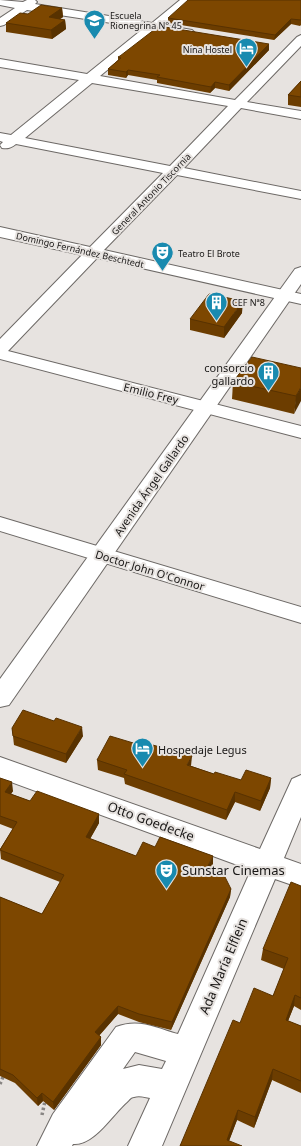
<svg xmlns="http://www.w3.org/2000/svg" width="301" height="1146" font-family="'Noto Sans',sans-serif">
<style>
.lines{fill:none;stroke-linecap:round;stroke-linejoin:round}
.minor-casing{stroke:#6d6966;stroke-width:2}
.major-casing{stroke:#6d6966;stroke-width:2}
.path{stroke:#888583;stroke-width:3.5;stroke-dasharray:2.5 2.5;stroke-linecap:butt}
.minor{fill:#fff;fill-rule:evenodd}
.major{fill:#fff;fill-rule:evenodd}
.wall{fill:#6c3d00}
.shaded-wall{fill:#583200}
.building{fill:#7d4700;stroke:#583200}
.labels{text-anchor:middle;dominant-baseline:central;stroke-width:4;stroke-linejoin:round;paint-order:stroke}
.far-poi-label{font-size:9px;fill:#191716;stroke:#e7e3e0;text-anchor:start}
.far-street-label{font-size:9px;fill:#191716;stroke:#e7e3e0}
.poi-label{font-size:11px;fill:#191716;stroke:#e7e3e0;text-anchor:end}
.street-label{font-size:11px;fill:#191716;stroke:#e7e3e0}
.near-street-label{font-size:13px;fill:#191716;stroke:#e7e3e0}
.near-poi-label{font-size:13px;fill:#191716;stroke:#e7e3e0;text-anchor:start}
</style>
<rect width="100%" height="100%" fill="#e7e3e0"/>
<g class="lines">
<defs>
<g id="minor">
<path d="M 0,0 L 23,2 L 27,0 L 35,0 L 37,2 L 35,4 L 152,23 L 180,0 L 192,0 L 163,25 L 192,30 L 194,32 L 192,34 L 188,35 L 156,30 L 100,76 L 235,100 L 297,37 L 301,35 L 301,46 L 247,102 L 301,111 L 301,119 L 241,108 L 184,168 L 301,191 L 301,199 L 177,175 L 104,250 L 301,294 L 301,304 L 97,258 L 8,351 L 301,426 L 301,438 L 0,359 L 0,339 L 82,255 L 0,237 L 0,227 L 90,247 L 163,173 L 16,144 C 11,148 8,149 2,148 L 0,145 L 3,142 L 0,141 L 0,133 L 11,135 L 79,80 L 0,67 L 0,59 L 87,74 L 144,28 L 27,10 L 4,25 L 0,26 L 0,18 L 15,8 L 0,5 ZM 92,83 L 228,106 L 170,166 L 25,138 Z"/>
<path d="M 0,517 L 301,607 L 301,623 L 0,531 Z"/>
<path d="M 0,757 L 260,849 L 292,779 L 301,775 L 301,817 L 284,858 L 301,864 L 301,888 L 275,879 L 162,1146 L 128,1146 L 150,1098 C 145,1097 139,1095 134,1097 C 131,1097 129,1100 127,1102 C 112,1115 94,1146 73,1144 L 72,1146 L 37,1146 L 53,1114 L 116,1027 C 139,1018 156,1028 178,1034 L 251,870 L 0,778 ZM 135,1052 L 166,1061 L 162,1069 L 139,1065 L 123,1069 Z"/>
</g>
<path id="major" d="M 301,267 L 301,284 L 9,705 L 0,707 L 0,679 L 295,269 Z"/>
</defs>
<!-- minor casing -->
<use href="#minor" class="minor-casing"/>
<!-- major casing -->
<use href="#major" class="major-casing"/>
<!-- path -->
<g class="path">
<path d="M 0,1084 L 3,1077"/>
<path d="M 42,1115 L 45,1101"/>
</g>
<!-- minor -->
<use href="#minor" class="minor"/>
<!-- major -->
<use href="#major" class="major"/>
</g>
<!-- wall -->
<g class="wall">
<path d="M 301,0 L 301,25 L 300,26 L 291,24 L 274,40 L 168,23 L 168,18 Z"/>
<path d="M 62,8 L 63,17 L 60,19 L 65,20 L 66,29 L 52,39 L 6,32 L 6,23 L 28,14 Z"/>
<path d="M 269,44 L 269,50 L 229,91 L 215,88 L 210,93 L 157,83 L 157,80 L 128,75 L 126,78 L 108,75 L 108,69 L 118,60 L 118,57 Z"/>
<path d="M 301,81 L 301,107 L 288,105 L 288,95 Z"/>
<path d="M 242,313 L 224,338 L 190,330 L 190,319 Z"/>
<path d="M 301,368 L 294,414 L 232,399 L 233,382 Z"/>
<path d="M 12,728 L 83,736 L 66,763 L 14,745 Z"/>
<path d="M 140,745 L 191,766 L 214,774 L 241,780 L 271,778 L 270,788 L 260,811 L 235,802 L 226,820 L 125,784 L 124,778 L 98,770 L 97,760 Z"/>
<path d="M 0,778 L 13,791 L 11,794 L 30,801 L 99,814 L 99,823 L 90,839 L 136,856 L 155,847 L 213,865 L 211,867 L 231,889 L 230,897 L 171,1030 L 139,1022 L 118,1014 L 99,1036 L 101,1037 L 101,1045 L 54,1110 L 43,1101 L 38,1106 L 15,1083 L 0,1076 L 0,897 L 42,914 L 60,882 L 1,859 L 0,849 L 13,829 L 0,824 Z"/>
<path d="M 301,886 L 301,1010 L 294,1006 L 288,1021 L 301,1026 L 301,1093 L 272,1080 L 254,1128 L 237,1120 L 229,1141 L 180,1146 L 240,1023 L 273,996 L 284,969 L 261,960 L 263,949 Z"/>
</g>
<!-- shaded-wall -->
<g class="shaded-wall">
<path d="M 62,8 L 63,17 L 49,26 L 49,17 Z"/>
<path d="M 291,19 L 291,24 L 274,40 L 275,35 Z"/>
<path d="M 65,20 L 66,29 L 52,39 L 51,30 Z"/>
<path d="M 269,44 L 269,50 L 229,91 L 229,85 Z"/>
<path d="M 128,70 L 128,75 L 126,78 L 126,72 Z"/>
<path d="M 215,82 L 215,88 L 210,93 L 211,87 Z"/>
<path d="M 243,301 L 242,313 L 224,338 L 224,327 Z"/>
<path d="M 301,387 L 301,401 L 294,414 L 296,396 Z"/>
<path d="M 82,727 L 83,736 L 66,763 L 66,754 Z"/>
<path d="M 192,756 L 191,766 L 187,765 Z"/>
<path d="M 271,778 L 270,788 L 260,811 L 261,801 Z"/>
<path d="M 12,782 L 13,791 L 6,801 L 5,792 Z"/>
<path d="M 235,792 L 235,802 L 226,820 L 227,810 Z"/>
<path d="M 99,814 L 99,823 L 86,846 L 86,837 Z"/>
<path d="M 213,856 L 213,865 L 208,875 L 208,866 Z"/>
<path d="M 231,889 L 230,897 L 171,1030 L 172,1022 Z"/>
<path d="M 295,995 L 294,1006 L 284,1031 L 286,1020 Z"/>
<path d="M 118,1006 L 118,1014 L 95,1040 L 95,1032 Z"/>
<path d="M 101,1037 L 101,1045 L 54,1110 L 53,1102 Z"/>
<path d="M 273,1069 L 272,1080 L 254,1128 L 255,1117 Z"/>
<path d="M 42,1093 L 43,1101 L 38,1106 L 37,1098 Z"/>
<path d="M 238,1110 L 237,1120 L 227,1146 L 227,1140 Z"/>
</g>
<!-- building -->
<g class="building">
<path d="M 188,0 L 301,0 L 301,20 L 291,19 L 275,35 L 168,18 Z"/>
<path d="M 41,5 L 62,8 L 49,17 L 65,20 L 51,30 L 6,23 L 20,13 L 28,14 Z"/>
<path d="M 159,26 L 269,44 L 229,85 L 215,82 L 211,87 L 157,77 L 160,75 L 128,70 L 126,72 L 108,69 L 121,58 L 118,57 L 120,56 Z"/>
<path d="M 301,81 L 301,97 L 288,95 Z"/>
<path d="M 209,294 L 243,301 L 224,327 L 190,319 Z"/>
<path d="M 252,357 L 301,368 L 301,387 L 296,396 L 233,382 Z"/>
<path d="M 23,710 L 54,721 L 56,718 L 82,727 L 66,754 L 13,736 L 12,728 Z"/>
<path d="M 110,736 L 140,745 L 142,742 L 192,756 L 187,765 L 214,774 L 215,772 L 241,780 L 246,770 L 271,778 L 261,801 L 235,792 L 227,810 L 124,774 L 127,770 L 97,760 Z"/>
<path d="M 0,778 L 12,782 L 5,792 L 30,801 L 37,791 L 99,814 L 86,837 L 136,856 L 143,842 L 155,847 L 160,837 L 213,856 L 208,866 L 222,871 L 231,889 L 172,1022 L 139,1014 L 118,1006 L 95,1032 L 101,1037 L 53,1102 L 42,1093 L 37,1098 L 13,1075 L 0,1069 L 0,897 L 42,914 L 64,875 L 0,850 L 17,822 L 0,816 Z"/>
<path d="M 291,882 L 301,886 L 301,998 L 295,995 L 286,1020 L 301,1026 L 301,1081 L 273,1069 L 255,1117 L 238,1110 L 227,1140 L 242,1146 L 180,1146 L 233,1020 L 240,1023 L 254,988 L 273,996 L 288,958 L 263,949 Z"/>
</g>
<!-- icons -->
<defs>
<symbol id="school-pin" viewBox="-11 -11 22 30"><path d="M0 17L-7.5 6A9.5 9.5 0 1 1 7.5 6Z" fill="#188aaf" stroke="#e7e3e0"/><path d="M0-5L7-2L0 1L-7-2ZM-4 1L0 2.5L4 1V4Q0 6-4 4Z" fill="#fff"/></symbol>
<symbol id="hotel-pin" viewBox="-11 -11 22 30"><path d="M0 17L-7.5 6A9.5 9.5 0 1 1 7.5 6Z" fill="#188aaf" stroke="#e7e3e0"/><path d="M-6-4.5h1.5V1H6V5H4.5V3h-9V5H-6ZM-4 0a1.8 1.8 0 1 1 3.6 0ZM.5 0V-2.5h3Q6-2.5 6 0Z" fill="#fff"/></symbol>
<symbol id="theatre-pin" viewBox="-11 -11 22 30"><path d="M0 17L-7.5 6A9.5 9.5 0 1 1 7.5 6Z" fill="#188aaf" stroke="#e7e3e0"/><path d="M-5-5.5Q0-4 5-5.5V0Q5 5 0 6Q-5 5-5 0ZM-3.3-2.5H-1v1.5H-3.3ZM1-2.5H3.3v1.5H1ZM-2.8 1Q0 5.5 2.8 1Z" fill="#fff"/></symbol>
<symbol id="building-pin" viewBox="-11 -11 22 30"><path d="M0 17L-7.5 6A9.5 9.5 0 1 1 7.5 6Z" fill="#188aaf" stroke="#e7e3e0"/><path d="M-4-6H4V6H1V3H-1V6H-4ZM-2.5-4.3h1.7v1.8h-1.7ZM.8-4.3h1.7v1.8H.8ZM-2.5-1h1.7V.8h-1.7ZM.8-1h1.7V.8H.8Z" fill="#fff"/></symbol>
</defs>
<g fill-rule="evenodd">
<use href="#school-pin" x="82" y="8" width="25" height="34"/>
<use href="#hotel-pin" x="234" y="36" width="25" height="34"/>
<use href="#theatre-pin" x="150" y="240" width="25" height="34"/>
<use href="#building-pin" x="204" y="290" width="25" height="34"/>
<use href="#building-pin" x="256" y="360" width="25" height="34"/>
<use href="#hotel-pin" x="130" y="736" width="25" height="34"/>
<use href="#theatre-pin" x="154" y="858" width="25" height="34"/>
</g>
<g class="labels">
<!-- far-poi labels -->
<g class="far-poi-label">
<text x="110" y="15">Escuela<tspan x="110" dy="10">Rionegrina N° 45</tspan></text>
<text x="232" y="49" text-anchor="end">Nina Hostel</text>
<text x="178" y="253">Teatro El Brote</text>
<text x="232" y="302">CEF Nª8</text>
</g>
<!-- far-street labels -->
<g class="far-street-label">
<text transform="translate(151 194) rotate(-46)">General Antonio Tiscornia</text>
<text transform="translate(80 250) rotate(13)">Domingo Fernández Beschtedt</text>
</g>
<!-- poi labels -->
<g class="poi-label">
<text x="254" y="367">consorcio<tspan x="254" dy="13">gallardo</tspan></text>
<text x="158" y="749" text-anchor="start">Hospedaje Legus</text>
</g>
<!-- street labels -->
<g class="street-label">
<text transform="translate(151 393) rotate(14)">Emilio Frey</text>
<text transform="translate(151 485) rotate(-55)">Avenida Ángel Gallardo</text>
<text transform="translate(150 570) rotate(17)">Doctor John O'Connor</text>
</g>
<!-- near-street labels -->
<g class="near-street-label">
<text transform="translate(151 821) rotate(20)">Otto Goedecke</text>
<text transform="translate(223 966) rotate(-67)">Ada María Elflein</text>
</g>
<!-- near-poi labels -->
<g class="near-poi-label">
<text x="182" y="870">Sunstar Cinemas</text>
</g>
</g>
</svg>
